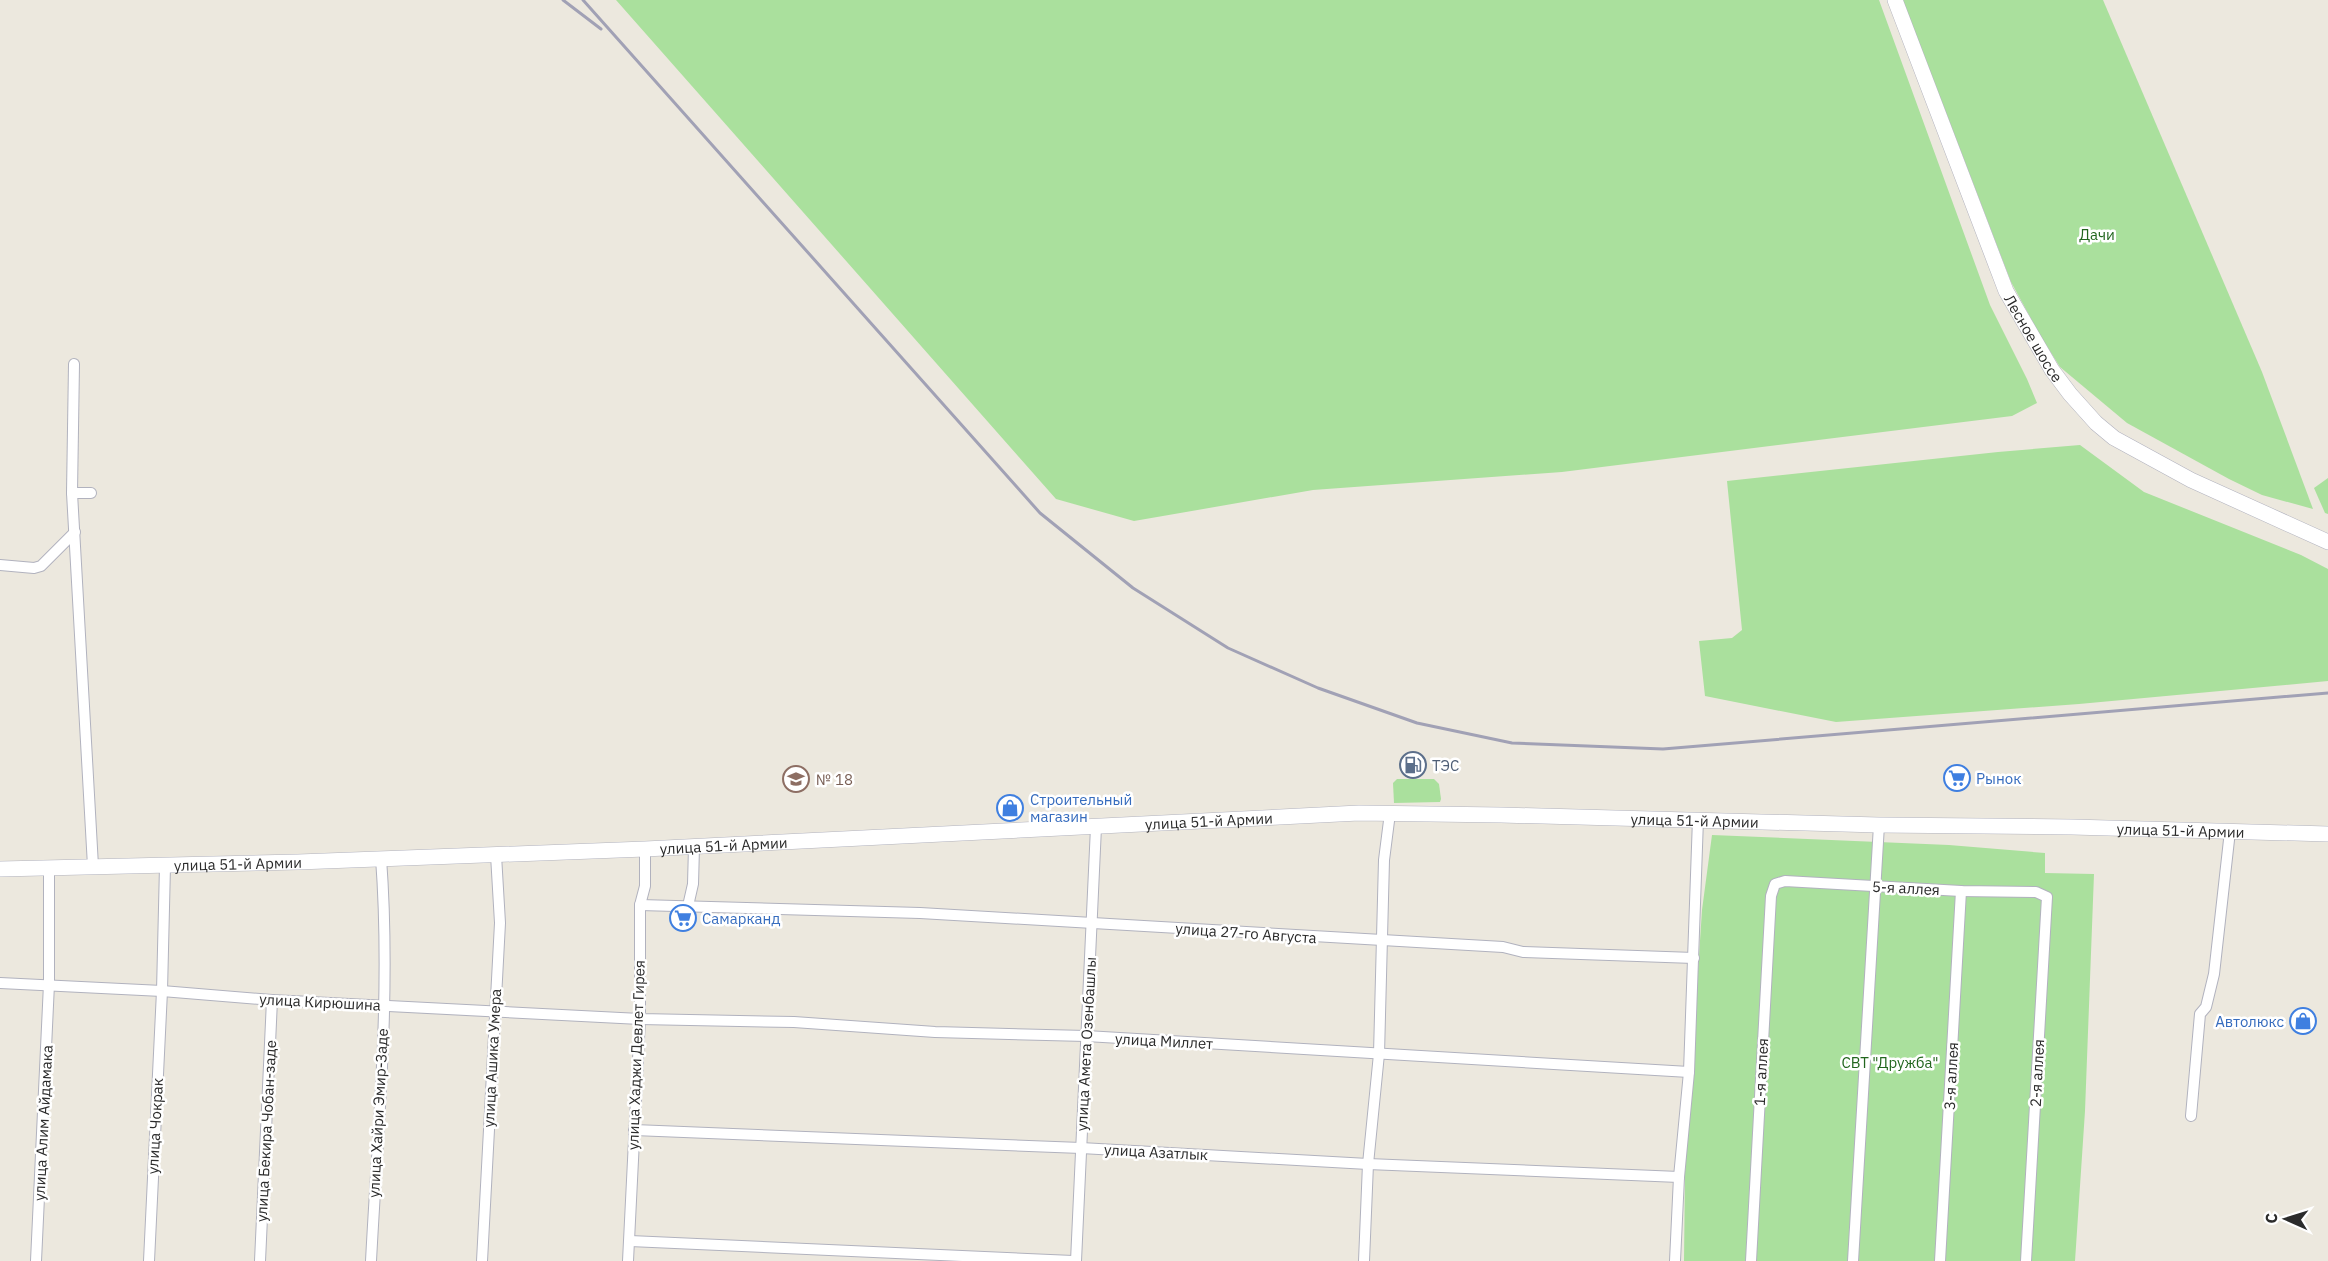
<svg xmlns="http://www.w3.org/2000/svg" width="2328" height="1261" font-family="'IBM Plex Sans',sans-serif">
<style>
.green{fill:#aae09d}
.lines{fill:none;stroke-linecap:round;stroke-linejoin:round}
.minor-casing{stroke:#b1b2be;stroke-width:12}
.secondary-casing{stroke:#b1b2be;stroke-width:16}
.minor{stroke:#fff;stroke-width:10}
.secondary{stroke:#fff;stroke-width:15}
.rail{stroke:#a1a1b5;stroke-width:3}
.labels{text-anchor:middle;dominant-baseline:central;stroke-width:5;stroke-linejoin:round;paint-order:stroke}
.park-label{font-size:15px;fill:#22661e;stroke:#fff}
.street-label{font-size:15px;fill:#2b2b2b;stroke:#fff}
.service-label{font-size:15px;fill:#4e5e75;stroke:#fff;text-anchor:start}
.shop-label{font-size:15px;fill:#366cbe;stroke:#fff;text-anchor:start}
.education-label{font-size:15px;fill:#785e54;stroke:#fff;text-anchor:start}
</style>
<rect width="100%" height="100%" fill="#ece8de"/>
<!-- green -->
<g class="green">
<path d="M 616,0 L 1879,0 L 1990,305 L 2027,379 L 2037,403 L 2012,416 L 1562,472 L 1313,490 L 1134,521 L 1056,499 Z"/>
<path d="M 1903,0 L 2103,0 L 2262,372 L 2313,509 L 2262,495 L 2229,479 L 2127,423 L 2060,367 L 2040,335 L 2011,282 Z"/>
<path d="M 2080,445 L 2144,492 L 2301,555 L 2328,569 L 2328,681 L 2079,704 L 1836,722 L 1705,696 L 1699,641 L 1732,638 L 1742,630 L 1727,481 L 1998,452 Z"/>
<path d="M 2328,478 L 2328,514 L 2325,513 L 2314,488 Z"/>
<path d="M 1397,779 L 1434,779 L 1439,784 L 1441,799 L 1440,802 L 1394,803 L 1393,783 Z"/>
<path d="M 1712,835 L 1949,845 L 2045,853 L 2045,873 L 2094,874 L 2085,1111 L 2075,1261 L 1684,1261 L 1685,1172 L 1702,910 Z"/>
</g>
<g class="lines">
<defs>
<g id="minor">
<path d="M 72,493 L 74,364"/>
<path d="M 91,493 L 72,493 L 93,866"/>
<path d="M 0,565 L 34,568 L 41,566 L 75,532"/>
<path d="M 640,905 L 920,913 L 1503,947 L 1523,952 L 1694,958"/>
<path d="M 688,906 L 693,884 L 694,847"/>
<path d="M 0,983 L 162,991 L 272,1000 L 640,1019 L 794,1022 L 935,1032 L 1086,1036 L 1689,1072"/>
<path d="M 2191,1116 L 2200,1014 L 2206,1007 L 2214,974 L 2230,831"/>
<path d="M 634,1130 L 1081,1148 L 1368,1164 L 1679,1177"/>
<path d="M 630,1241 L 1073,1261"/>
<path d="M 36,1261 L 49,984 L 49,867"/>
<path d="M 149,1261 L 162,991 L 165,866"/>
<path d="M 260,1261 L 272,1000"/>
<path d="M 371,1261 C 378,1127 391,992 381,858"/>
<path d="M 482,1261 L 500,923 L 496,855"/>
<path d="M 628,1261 L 640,1019 L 640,905 L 645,886 L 645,849"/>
<path d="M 1076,1261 L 1096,827"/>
<path d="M 1364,1261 L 1368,1164 L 1379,1054 L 1384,860 L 1390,813"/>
<path d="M 1675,1261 L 1679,1177 L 1689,1072 L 1698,819"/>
<path d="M 1751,1261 L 1771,896 L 1775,884 L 1785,881 L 1961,891 L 2036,892 L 2047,897 L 2026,1261"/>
<path d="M 1853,1261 L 1879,825"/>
<path d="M 1940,1261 L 1961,891"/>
</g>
<g id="secondary">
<path id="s1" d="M 1895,0 L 2006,291 L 2052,370 L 2070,394 L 2096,423 L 2114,438 L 2191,480 L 2328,542"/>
<path id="s2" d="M 0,869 L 298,862 L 645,849 L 1359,813 L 1501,815 L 1879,825 L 2072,827 L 2328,834"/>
</g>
</defs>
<!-- minor casing -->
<use href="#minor" class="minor-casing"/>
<!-- secondary casing -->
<use href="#secondary" class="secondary-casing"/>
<!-- minor -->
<use href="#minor" class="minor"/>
<!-- secondary -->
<use href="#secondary" class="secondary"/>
<!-- rail -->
<g class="rail">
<path d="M 563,0 L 601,29"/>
<path d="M 583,0 L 1040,513 L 1133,588 L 1228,648 L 1318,688 L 1417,723 L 1512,743 L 1663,749 L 2328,693"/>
</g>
</g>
<!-- icons -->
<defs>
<symbol id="fuel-ring" viewBox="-11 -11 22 22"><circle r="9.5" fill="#fff" stroke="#5c6f8a" stroke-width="1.5"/><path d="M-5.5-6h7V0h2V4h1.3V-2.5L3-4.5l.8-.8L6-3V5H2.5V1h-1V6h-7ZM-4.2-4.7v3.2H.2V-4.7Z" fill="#5c6f8a"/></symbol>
<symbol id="supermarket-ring" viewBox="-11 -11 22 22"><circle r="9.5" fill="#fff" stroke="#3f7fe0" stroke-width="1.5"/><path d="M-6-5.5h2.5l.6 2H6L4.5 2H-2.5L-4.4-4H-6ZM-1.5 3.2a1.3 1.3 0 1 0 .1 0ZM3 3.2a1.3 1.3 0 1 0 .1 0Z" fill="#3f7fe0"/></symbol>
<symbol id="school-ring" viewBox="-11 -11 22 22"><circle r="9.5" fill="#fff" stroke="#8d6e63" stroke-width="1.5"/><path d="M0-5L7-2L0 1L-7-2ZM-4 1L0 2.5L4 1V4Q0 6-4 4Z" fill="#8d6e63"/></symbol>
<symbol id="shop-ring" viewBox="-11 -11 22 22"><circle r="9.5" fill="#fff" stroke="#3f7fe0" stroke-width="1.5"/><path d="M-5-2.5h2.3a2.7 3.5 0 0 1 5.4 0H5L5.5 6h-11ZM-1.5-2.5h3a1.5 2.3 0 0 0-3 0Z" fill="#3f7fe0"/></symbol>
</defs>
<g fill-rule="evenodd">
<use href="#fuel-ring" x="1398" y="750" width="30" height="30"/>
<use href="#supermarket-ring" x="1942" y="763" width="30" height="30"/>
<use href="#school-ring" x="781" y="764" width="30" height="30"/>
<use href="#shop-ring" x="995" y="793" width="30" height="30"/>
<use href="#supermarket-ring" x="668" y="903" width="30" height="30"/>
<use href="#shop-ring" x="2288" y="1006" width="30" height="30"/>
</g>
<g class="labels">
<!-- park labels -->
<g class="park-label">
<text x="2097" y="234">Дачи</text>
<text x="1890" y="1062">СВТ "Дружба"</text>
</g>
<!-- street labels -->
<g class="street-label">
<text stroke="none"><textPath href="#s1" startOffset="366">Лесное шоссе</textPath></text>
<text stroke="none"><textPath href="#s2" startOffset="1210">улица 51-й Армии</textPath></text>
<text stroke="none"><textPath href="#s2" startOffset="1696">улица 51-й Армии</textPath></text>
<text stroke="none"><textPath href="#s2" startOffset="2182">улица 51-й Армии</textPath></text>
<text stroke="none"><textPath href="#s2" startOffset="724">улица 51-й Армии</textPath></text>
<text stroke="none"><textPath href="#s2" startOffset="238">улица 51-й Армии</textPath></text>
<text transform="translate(1906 888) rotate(3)">5-я аллея</text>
<text transform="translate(1246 933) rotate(4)">улица 27-го Августа</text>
<text transform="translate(320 1002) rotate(3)">улица Кирюшина</text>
<text transform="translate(1164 1041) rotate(3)">улица Миллет</text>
<text transform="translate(1086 1044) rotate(-87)">улица Амета Озенбашлы</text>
<text transform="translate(636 1055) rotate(-88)">улица Хаджи Девлет Гирея</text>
<text transform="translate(492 1058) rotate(-87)">улица Ашика Умера</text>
<text transform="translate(1761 1072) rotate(-87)">1-я аллея</text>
<text transform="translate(2037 1073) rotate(-87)">2-я аллея</text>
<text transform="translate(1951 1076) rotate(-87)">3-я аллея</text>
<text transform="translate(378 1113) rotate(-87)">улица Хайри Эмир-Заде</text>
<text transform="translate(43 1123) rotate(-87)">улица Алим Айдамака</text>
<text transform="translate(155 1126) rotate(-87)">улица Чокрак</text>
<text transform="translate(266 1131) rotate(-87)">улица Бекира Чобан-заде</text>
<text transform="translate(1156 1152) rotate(3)">улица Азатлык</text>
</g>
<!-- service labels -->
<g class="service-label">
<text x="1432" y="765">ТЭС</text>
</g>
<!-- shop labels -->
<g class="shop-label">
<text x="1976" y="778">Рынок</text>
<text x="1030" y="799">Строительный<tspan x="1030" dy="17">магазин</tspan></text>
<text x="702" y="918">Самарканд</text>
<text x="2284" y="1021" text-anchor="end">Автолюкс</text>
</g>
<!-- education labels -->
<g class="education-label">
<text x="816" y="779">№ 18</text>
</g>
</g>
<!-- north arrow -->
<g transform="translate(2286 1219) rotate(273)" stroke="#ffffff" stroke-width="4.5" paint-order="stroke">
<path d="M0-4.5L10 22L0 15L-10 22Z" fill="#2b2b2b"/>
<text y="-9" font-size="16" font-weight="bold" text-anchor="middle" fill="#2b2b2b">С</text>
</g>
</svg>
